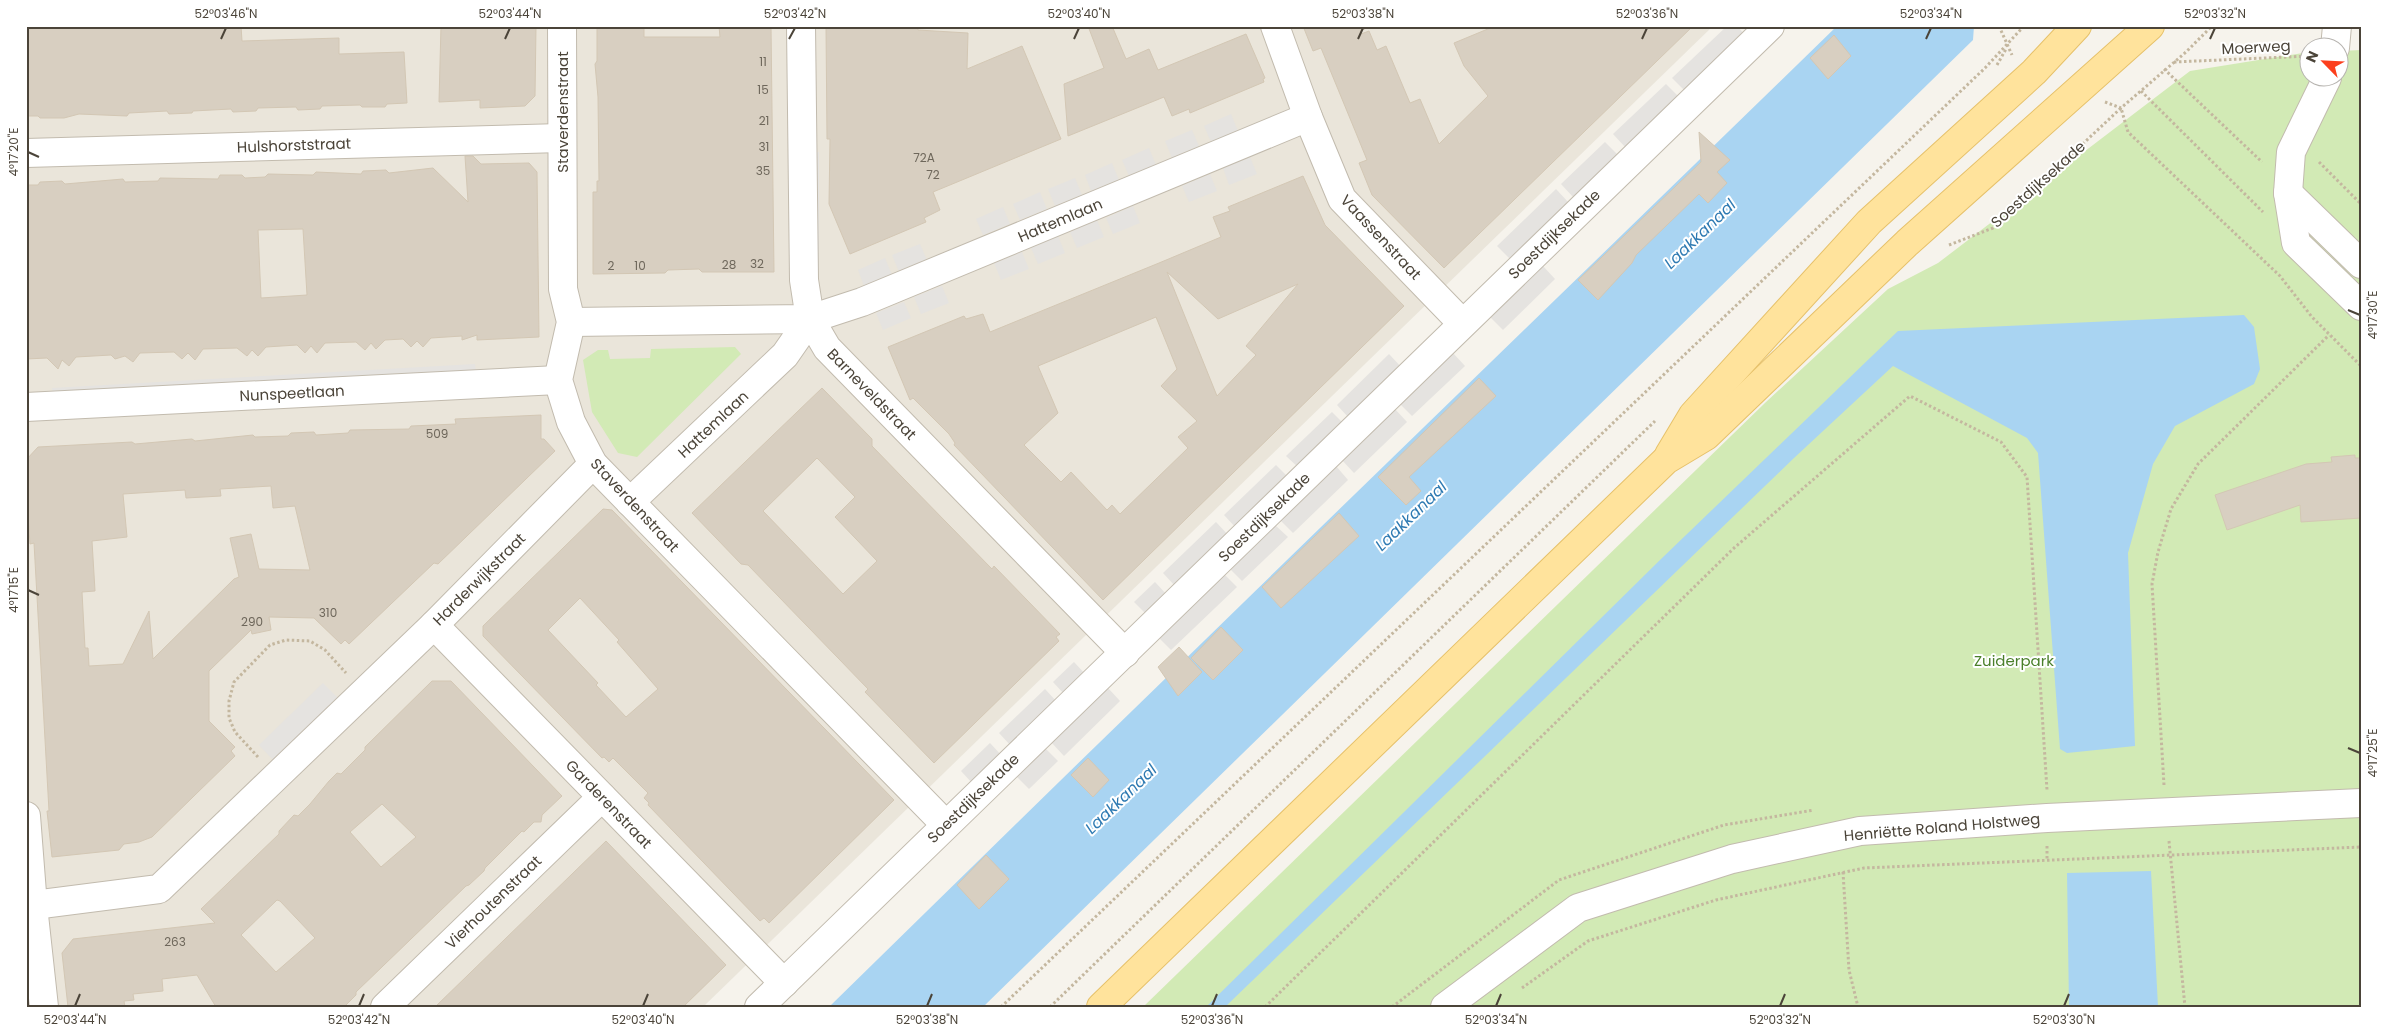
<svg xmlns="http://www.w3.org/2000/svg" width="2387" height="1033" font-family="Poppins,sans-serif">
<style>
.residential{fill:#eae5da}
.green{fill:#d2eab5}
.parking{fill:#e5e3e0}
.water{fill:#a9d4f2}
.building{fill:#d8cfc1;stroke:#d3c7b4;fill-rule:evenodd}
.lines{fill:none;stroke-linecap:round;stroke-linejoin:round}
.minor-casing{stroke:#c2bbae;stroke-width:30}
.major-casing{stroke:#e6c16a;stroke-width:30}
.path{stroke:#c4b79f;stroke-width:3;stroke-dasharray:2.5 2.5;stroke-linecap:butt}
.minor{stroke:#fff;stroke-width:28}
.major{stroke:#ffe39c;stroke-width:28}
.ticks{fill:none;stroke:#4b4439;stroke-width:2}
.labels{text-anchor:middle;dominant-baseline:central;stroke-width:4;stroke-linejoin:round;paint-order:stroke}
.number-label{font-size:12px;fill:#6e675b}
.street-label{font-size:15px;fill:#4b4439;stroke:#fff}
.park-label{font-size:15px;fill:#4a7f2a;stroke:#fff}
.water-label{font-size:16px;font-style:italic;fill:#2e7ab2;stroke:#fff}
.neatline{fill:none;stroke:#4b4439;stroke-width:2}
.ticks-label{font-size:12px;text-anchor:middle;fill:#4b4439}
</style>
<rect width="100%" height="100%" fill="#f6f3ec"/>
<!-- residential -->
<path class="residential" d="M 26,26 L 1713,26 L 703,1007 L 26,1007 Z"/>
<!-- green -->
<g class="green">
<path d="M 2361,50 L 2361,1007 L 1143,1007 L 1766,402 L 1888,289 L 1938,263 L 2190,71 L 2309,52 L 2310,78 L 2340,78 L 2340,51 Z"/>
<path d="M 735,347 L 741,354 L 637,457 L 618,453 L 592,412 L 583,360 L 598,350 L 608,350 L 610,359 L 650,358 L 651,349 Z"/>
</g>
<!-- parking -->
<g class="parking">
<path d="M 1727,26 L 1737,26 L 1746,36 L 1686,92 L 1672,78 Z"/>
<path d="M 1666,84 L 1679,97 L 1626,148 L 1613,134 Z"/>
<path d="M 1231,114 L 1238,131 L 1211,142 L 1204,126 Z"/>
<path d="M 1192,130 L 1199,146 L 1172,158 L 1165,141 Z"/>
<path d="M 1605,142 L 1618,155 L 1574,198 L 1561,184 Z"/>
<path d="M 1149,148 L 1156,165 L 1129,176 L 1122,160 Z"/>
<path d="M 810,152 L 819,152 L 819,270 L 811,270 Z"/>
<path d="M 1250,157 L 1257,174 L 1229,185 L 1223,168 Z"/>
<path d="M 1112,163 L 1119,180 L 1091,191 L 1085,175 Z"/>
<path d="M 1210,174 L 1217,191 L 1189,202 L 1182,186 Z"/>
<path d="M 1075,178 L 1082,195 L 1055,206 L 1048,189 Z"/>
<path d="M 1556,189 L 1569,203 L 1510,259 L 1497,246 Z"/>
<path d="M 1040,192 L 1047,209 L 1020,220 L 1013,204 Z"/>
<path d="M 1133,206 L 1140,223 L 1113,234 L 1106,218 Z"/>
<path d="M 1003,207 L 1010,224 L 983,235 L 976,219 Z"/>
<path d="M 1097,220 L 1104,237 L 1077,248 L 1070,232 Z"/>
<path d="M 1058,236 L 1065,253 L 1038,264 L 1031,248 Z"/>
<path d="M 920,244 L 927,260 L 899,272 L 892,255 Z"/>
<path d="M 1022,252 L 1029,269 L 1001,280 L 994,263 Z"/>
<path d="M 885,258 L 892,275 L 864,286 L 858,270 Z"/>
<path d="M 1543,266 L 1555,279 L 1503,330 L 1490,317 Z"/>
<path d="M 942,286 L 949,303 L 921,314 L 914,297 Z"/>
<path d="M 904,302 L 911,318 L 883,330 L 876,313 Z"/>
<path d="M 1452,352 L 1465,366 L 1412,416 L 1399,403 Z"/>
<path d="M 1389,354 L 1402,368 L 1349,418 L 1337,405 Z"/>
<path d="M 475,364 L 476,371 L 53,395 L 52,388 Z"/>
<path d="M 1394,408 L 1407,422 L 1354,473 L 1341,459 Z"/>
<path d="M 1332,412 L 1344,424 L 1299,468 L 1286,456 Z"/>
<path d="M 1276,465 L 1289,478 L 1237,529 L 1224,515 Z"/>
<path d="M 1336,466 L 1348,480 L 1293,533 L 1280,520 Z"/>
<path d="M 1216,522 L 1229,536 L 1176,587 L 1163,573 Z"/>
<path d="M 1275,525 L 1288,537 L 1242,581 L 1230,569 Z"/>
<path d="M 1224,574 L 1237,587 L 1171,650 L 1158,637 Z"/>
<path d="M 1155,582 L 1167,595 L 1147,615 L 1134,602 Z"/>
<path d="M 1074,662 L 1086,675 L 1065,695 L 1053,682 Z"/>
<path d="M 323,683 L 339,699 L 274,761 L 259,745 Z"/>
<path d="M 1108,688 L 1120,701 L 1064,756 L 1051,742 Z"/>
<path d="M 1045,689 L 1057,702 L 1011,746 L 999,733 Z"/>
<path d="M 990,743 L 1002,756 L 973,784 L 961,771 Z"/>
<path d="M 1045,748 L 1058,761 L 1029,789 L 1016,776 Z"/>
</g>
<!-- water -->
<g class="water">
<path d="M 1837,26 L 1974,26 L 1973,40 L 983,1007 L 829,1007 C 1164,678 1501,353 1837,26 Z"/>
<path d="M 2244,315 L 2254,327 L 2260,369 L 2254,384 L 2175,426 L 2153,464 L 2128,553 L 2135,746 L 2067,753 L 2060,749 L 2038,453 L 2027,438 L 1893,366 L 1794,458 L 1225,1007 L 1206,1007 L 1660,560 L 1898,331 Z"/>
<path d="M 2151,871 L 2158,1007 L 2069,1007 L 2067,873 Z"/>
</g>
<!-- building -->
<g class="building">
<path d="M 46,26 L 241,26 L 242,41 L 339,38 L 339,54 L 404,52 L 407,103 L 387,104 L 385,107 L 362,107 L 360,105 L 322,106 L 320,109 L 298,110 L 296,107 L 258,108 L 256,111 L 233,112 L 231,109 L 193,111 L 192,113 L 169,114 L 167,111 L 129,113 L 127,116 L 79,114 L 64,118 L 40,118 L 38,116 L 26,116 L 26,29 L 46,28 Z"/>
<path d="M 441,26 L 536,26 L 535,96 L 525,106 L 480,108 L 480,100 L 439,102 Z"/>
<path d="M 597,26 L 644,26 L 644,37 L 720,37 L 719,26 L 771,26 L 774,272 L 702,272 L 699,269 L 668,270 L 665,273 L 593,274 L 593,192 L 597,192 L 597,181 L 599,181 L 598,97 L 595,64 L 597,61 Z"/>
<path d="M 826,26 L 917,26 L 918,30 L 968,33 L 967,69 L 1022,46 L 1061,139 L 933,192 L 940,210 L 924,218 L 926,222 L 850,254 L 829,204 L 830,139 L 827,139 Z"/>
<path d="M 1088,26 L 1112,26 L 1126,59 L 1149,49 L 1158,70 L 1246,34 L 1265,78 L 1263,79 L 1264,82 L 1190,113 L 1189,109 L 1172,116 L 1164,97 L 1068,136 L 1064,84 L 1104,68 Z"/>
<path d="M 1303,26 L 1371,26 L 1360,31 L 1361,34 L 1369,31 L 1377,50 L 1386,46 L 1410,103 L 1420,99 L 1439,144 L 1488,96 L 1464,66 L 1454,43 L 1495,26 L 1693,26 L 1444,268 L 1372,195 L 1359,163 L 1367,160 L 1356,133 L 1321,48 L 1313,51 Z"/>
<path d="M 1834,35 L 1851,56 L 1828,79 L 1810,58 Z"/>
<path d="M 1699,132 L 1730,160 L 1717,172 L 1727,183 L 1708,203 L 1699,194 L 1636,255 L 1632,263 L 1598,300 L 1578,280 L 1701,162 Z"/>
<path d="M 465,156 L 473,156 L 481,164 L 529,163 L 537,172 L 539,337 L 477,340 L 477,335 L 462,340 L 462,336 L 431,338 L 423,347 L 417,341 L 411,347 L 403,339 L 385,340 L 376,349 L 371,343 L 365,350 L 356,342 L 325,343 L 317,353 L 311,346 L 305,353 L 297,345 L 266,347 L 258,356 L 252,350 L 247,356 L 237,348 L 203,349 L 195,360 L 188,353 L 182,359 L 174,352 L 140,353 L 133,362 L 125,356 L 115,359 L 111,355 L 76,357 L 69,366 L 62,360 L 58,369 L 47,358 L 26,359 L 26,185 L 38,185 L 40,182 L 62,181 L 65,184 L 123,179 L 125,182 L 158,181 L 160,178 L 218,179 L 220,175 L 242,175 L 245,178 L 265,177 L 268,174 L 313,175 L 316,172 L 361,174 L 363,171 L 386,170 L 389,173 L 433,168 L 468,202 ZM 303,229 L 307,295 L 261,298 L 258,230 Z"/>
<path d="M 1303,176 L 1325,225 L 1404,306 L 1103,600 L 954,445 L 955,443 L 949,434 L 913,398 L 910,400 L 888,347 L 964,316 L 966,319 L 983,314 L 990,332 L 1159,263 L 1221,237 L 1213,217 L 1230,211 L 1228,207 ZM 1167,272 L 1218,319 L 1298,284 L 1246,346 L 1256,355 L 1217,396 ZM 1156,317 L 1177,369 L 1161,386 L 1197,421 L 1178,437 L 1188,448 L 1120,514 L 1112,505 L 1107,510 L 1071,472 L 1061,482 L 1024,445 L 1058,413 L 1038,366 Z"/>
<path d="M 1479,378 L 1496,396 L 1409,477 L 1421,491 L 1406,505 L 1378,477 Z"/>
<path d="M 822,388 L 872,439 L 872,446 L 903,478 L 992,569 L 994,566 L 1060,634 L 1056,637 L 1059,641 L 934,763 L 865,692 L 868,689 L 748,565 L 741,564 L 692,513 ZM 817,458 L 855,497 L 835,517 L 877,561 L 843,594 L 763,511 Z"/>
<path d="M 541,415 L 541,439 L 544,439 L 555,451 L 438,564 L 434,563 L 349,644 L 345,640 L 341,644 L 314,618 L 269,617 L 271,630 L 252,634 L 251,630 L 209,671 L 209,721 L 235,747 L 231,751 L 235,756 L 152,837 L 139,842 L 124,844 L 119,850 L 52,857 L 47,811 L 49,811 L 34,543 L 30,544 L 26,486 L 26,460 L 38,447 L 132,442 L 135,444 L 192,439 L 195,441 L 253,435 L 255,437 L 288,436 L 291,433 L 314,432 L 316,435 L 348,433 L 350,430 L 409,429 L 411,426 L 456,424 L 455,419 ZM 271,486 L 273,508 L 295,506 L 310,570 L 259,569 L 251,534 L 230,538 L 239,577 L 234,579 L 153,659 L 149,611 L 123,664 L 89,666 L 88,648 L 85,648 L 82,592 L 95,591 L 92,541 L 127,537 L 123,494 L 185,490 L 186,498 L 221,496 L 220,489 Z"/>
<path d="M 2355,455 L 2355,458 L 2361,458 L 2361,518 L 2301,522 L 2300,505 L 2227,530 L 2215,495 L 2306,464 L 2332,462 L 2331,457 Z"/>
<path d="M 603,509 L 612,510 L 894,800 L 769,923 L 764,918 L 760,921 L 648,805 L 649,803 L 644,798 L 648,793 L 613,758 L 609,762 L 604,757 L 602,758 L 483,636 L 483,626 ZM 580,598 L 619,640 L 617,642 L 658,689 L 626,717 L 596,685 L 598,683 L 548,630 Z"/>
<path d="M 1339,513 L 1359,536 L 1281,608 L 1262,587 Z"/>
<path d="M 1221,627 L 1243,650 L 1213,680 L 1191,658 Z"/>
<path d="M 1179,647 L 1202,672 L 1178,696 L 1158,667 Z"/>
<path d="M 432,681 L 451,681 L 562,796 L 542,815 L 541,822 L 534,822 L 524,832 L 522,831 L 485,868 L 484,871 L 469,885 L 466,886 L 356,992 L 356,995 L 344,1007 L 216,1007 L 197,975 L 162,979 L 163,991 L 133,994 L 134,1000 L 124,1001 L 125,1007 L 68,1007 L 62,953 L 73,939 L 215,923 L 201,909 L 279,834 L 279,831 L 294,815 L 298,816 L 310,804 L 329,781 L 337,773 L 341,774 L 365,750 L 365,747 ZM 382,804 L 416,837 L 381,867 L 350,832 ZM 277,900 L 280,901 L 315,938 L 276,972 L 241,935 Z"/>
<path d="M 1088,758 L 1109,780 L 1093,797 L 1071,775 Z"/>
<path d="M 606,841 L 726,965 L 683,1007 L 435,1007 Z"/>
<path d="M 986,855 L 1009,879 L 979,909 L 957,885 Z"/>
</g>
<g class="lines">
<defs>
<g id="minor">
<path d="M 562,26 L 563,289 L 571,322 L 558,380 L 571,422 L 593,464 L 945,824"/>
<path d="M 801,26 L 804,280 L 810,319 L 827,348 L 1125,653"/>
<path d="M 1275,26 L 1308,117 L 1342,199 L 1462,323"/>
<path d="M 2335,48 L 2337,26"/>
<path d="M 2327,78 L 2291,152 L 2288,193 L 2296,243 L 2361,306"/>
<path d="M 26,153 L 561,138"/>
<path d="M 2288,193 L 2361,264"/>
<path d="M 571,322 L 810,319 L 862,302 L 1308,117"/>
<path d="M 26,407 L 558,380"/>
<path d="M 630,502 L 785,355 L 810,319"/>
<path d="M 434,625 L 784,983"/>
<path d="M 26,816 L 33,906 L 44,1007"/>
<path d="M 26,906 L 159,889 L 434,625 L 593,464"/>
<path d="M 385,1007 L 602,797"/>
<path d="M 759,1007 L 1770,26"/>
<path d="M 1445,1007 L 1578,908 L 1732,859 L 1860,831 L 2047,818 L 2361,803"/>
</g>
<g id="major">
<path d="M 1669,455 L 1693,415 L 1869,222 L 2034,72 L 2077,26"/>
<path d="M 1101,1007 L 1666,460 L 1706,436 L 1907,243 L 2150,26"/>
</g>
</defs>
<!-- minor casing -->
<use href="#minor" class="minor-casing"/>
<!-- major casing -->
<use href="#major" class="major-casing"/>
<!-- path -->
<g class="path">
<path d="M 1999,26 L 2012,55"/>
<path d="M 2174,62 L 2310,56"/>
<path d="M 1997,65 L 2006,49"/>
<path d="M 2164,69 L 2262,162"/>
<path d="M 2141,91 L 2263,212"/>
<path d="M 2105,102 L 2121,108 L 2186,52 L 2212,26"/>
<path d="M 2319,162 L 2361,204"/>
<path d="M 1949,245 L 1993,228 L 2121,108 L 2128,132 L 2280,276 L 2312,317 L 2361,366"/>
<path d="M 258,757 L 235,732 L 229,718 L 229,701 L 234,682 L 270,645 L 286,640 L 310,641 L 325,650 L 346,673"/>
<path d="M 2164,785 L 2152,584 L 2158,552 L 2171,509 L 2198,464 L 2329,335"/>
<path d="M 2169,841 L 2185,1007"/>
<path d="M 2047,846 L 2047,860"/>
<path d="M 1843,872 L 1849,970 L 1858,1007"/>
<path d="M 1522,988 L 1588,941 L 1716,900 L 1864,868 L 2361,847"/>
<path d="M 1001,1007 L 1985,68 L 2024,26"/>
<path d="M 1050,1007 L 1655,421"/>
<path d="M 1265,1007 L 1734,548 L 1910,396 L 2001,442 L 2027,477 L 2047,790"/>
<path d="M 1392,1007 L 1559,880 L 1724,825 L 1814,810"/>
</g>
<!-- minor -->
<use href="#minor" class="minor"/>
<!-- major -->
<use href="#major" class="major"/>
</g>
<!-- ticks -->
<path class="ticks" d="M 221,39 L 226,28M 505,39 L 510,28M 789,39 L 795,28M 1074,39 L 1079,28M 1358,39 L 1363,28M 1642,39 L 1647,28M 1926,39 L 1931,28M 2210,39 L 2215,28M 28,152 L 39,157M 2348,310 L 2360,315M 28,590 L 39,595M 2348,748 L 2360,753M 75,1006 L 80,994M 359,1006 L 364,994M 643,1006 L 648,994M 927,1006 L 932,994M 1212,1006 L 1217,994M 1496,1006 L 1501,994M 1780,1006 L 1785,994M 2064,1006 L 2069,994"/>
<g class="labels">
<!-- number labels -->
<g class="number-label">
<text x="763" y="61">11</text>
<text x="763" y="89">15</text>
<text x="764" y="120">21</text>
<text x="764" y="146">31</text>
<text x="924" y="157">72A</text>
<text x="763" y="170">35</text>
<text x="933" y="174">72</text>
<text x="757" y="263">32</text>
<text x="729" y="264">28</text>
<text x="611" y="265">2</text>
<text x="640" y="265">10</text>
<text x="437" y="433">509</text>
<text x="328" y="612">310</text>
<text x="252" y="621">290</text>
<text x="175" y="941">263</text>
</g>
<!-- street labels -->
<g class="street-label">
<text transform="translate(2256 47) rotate(-3)">Moerweg</text>
<text transform="translate(562 112) rotate(-90)">Staverdenstraat</text>
<text transform="translate(294 145) rotate(-2)">Hulshorststraat</text>
<text transform="translate(2038 184) rotate(-42)">Soestdijksekade</text>
<text transform="translate(1060 220) rotate(-23)">Hattemlaan</text>
<text transform="translate(1554 234) rotate(-44)">Soestdijksekade</text>
<text transform="translate(1381 237) rotate(47)">Vaassenstraat</text>
<text transform="translate(292 393) rotate(-3)">Nunspeetlaan</text>
<text transform="translate(872 394) rotate(46)">Barneveldstraat</text>
<text transform="translate(713 424) rotate(-43)">Hattemlaan</text>
<text transform="translate(635 505) rotate(47)">Staverdenstraat</text>
<text transform="translate(1264 517) rotate(-44)">Soestdijksekade</text>
<text transform="translate(479 579) rotate(-45)">Harderwijkstraat</text>
<text transform="translate(973 798) rotate(-44)">Soestdijksekade</text>
<text transform="translate(609 804) rotate(46)">Garderenstraat</text>
<text transform="translate(1942 827) rotate(-5)">Henriëtte Roland Holstweg</text>
<text transform="translate(493 902) rotate(-44)">Vierhoutenstraat</text>
</g>
<!-- park labels -->
<g class="park-label">
<text x="2014" y="660">Zuiderpark</text>
</g>
<!-- water labels -->
<g class="water-label">
<text transform="translate(1700 234) rotate(-44)">Laakkanaal</text>
<text transform="translate(1411 516) rotate(-44)">Laakkanaal</text>
<text transform="translate(1121 799) rotate(-44)">Laakkanaal</text>
</g>
</g>
<!-- border -->
<rect width="2387" height="1033" fill="none" stroke="#ffffff" stroke-width="55"/>
<!-- north arrow -->
<g transform="translate(2324 62) rotate(294)"><circle r="24" fill="#ffffff" stroke="#b7b4b0"/>
<path d="M0-4L9 19L0 12L-9 19Z" fill="#fc3f1d"/>
<text y="-8" font-size="14" font-weight="bold" text-anchor="middle" fill="#4b4439">N</text>
</g>
<rect x="28" y="28" width="2332" height="978" class="neatline"/>
<g class="ticks-label">
<text x="226" y="18">52°03'46"N</text>
<text x="510" y="18">52°03'44"N</text>
<text x="795" y="18">52°03'42"N</text>
<text x="1079" y="18">52°03'40"N</text>
<text x="1363" y="18">52°03'38"N</text>
<text x="1647" y="18">52°03'36"N</text>
<text x="1931" y="18">52°03'34"N</text>
<text x="2215" y="18">52°03'32"N</text>
<text transform="translate(14 152) rotate(-90)" y="4">4°17'20"E</text>
<text transform="translate(2373 315) rotate(-90)" y="4">4°17'30"E</text>
<text transform="translate(14 590) rotate(-90)" y="4">4°17'15"E</text>
<text transform="translate(2373 753) rotate(-90)" y="4">4°17'25"E</text>
<text x="75" y="1024">52°03'44"N</text>
<text x="359" y="1024">52°03'42"N</text>
<text x="643" y="1024">52°03'40"N</text>
<text x="927" y="1024">52°03'38"N</text>
<text x="1212" y="1024">52°03'36"N</text>
<text x="1496" y="1024">52°03'34"N</text>
<text x="1780" y="1024">52°03'32"N</text>
<text x="2064" y="1024">52°03'30"N</text>
</g>
</svg>
